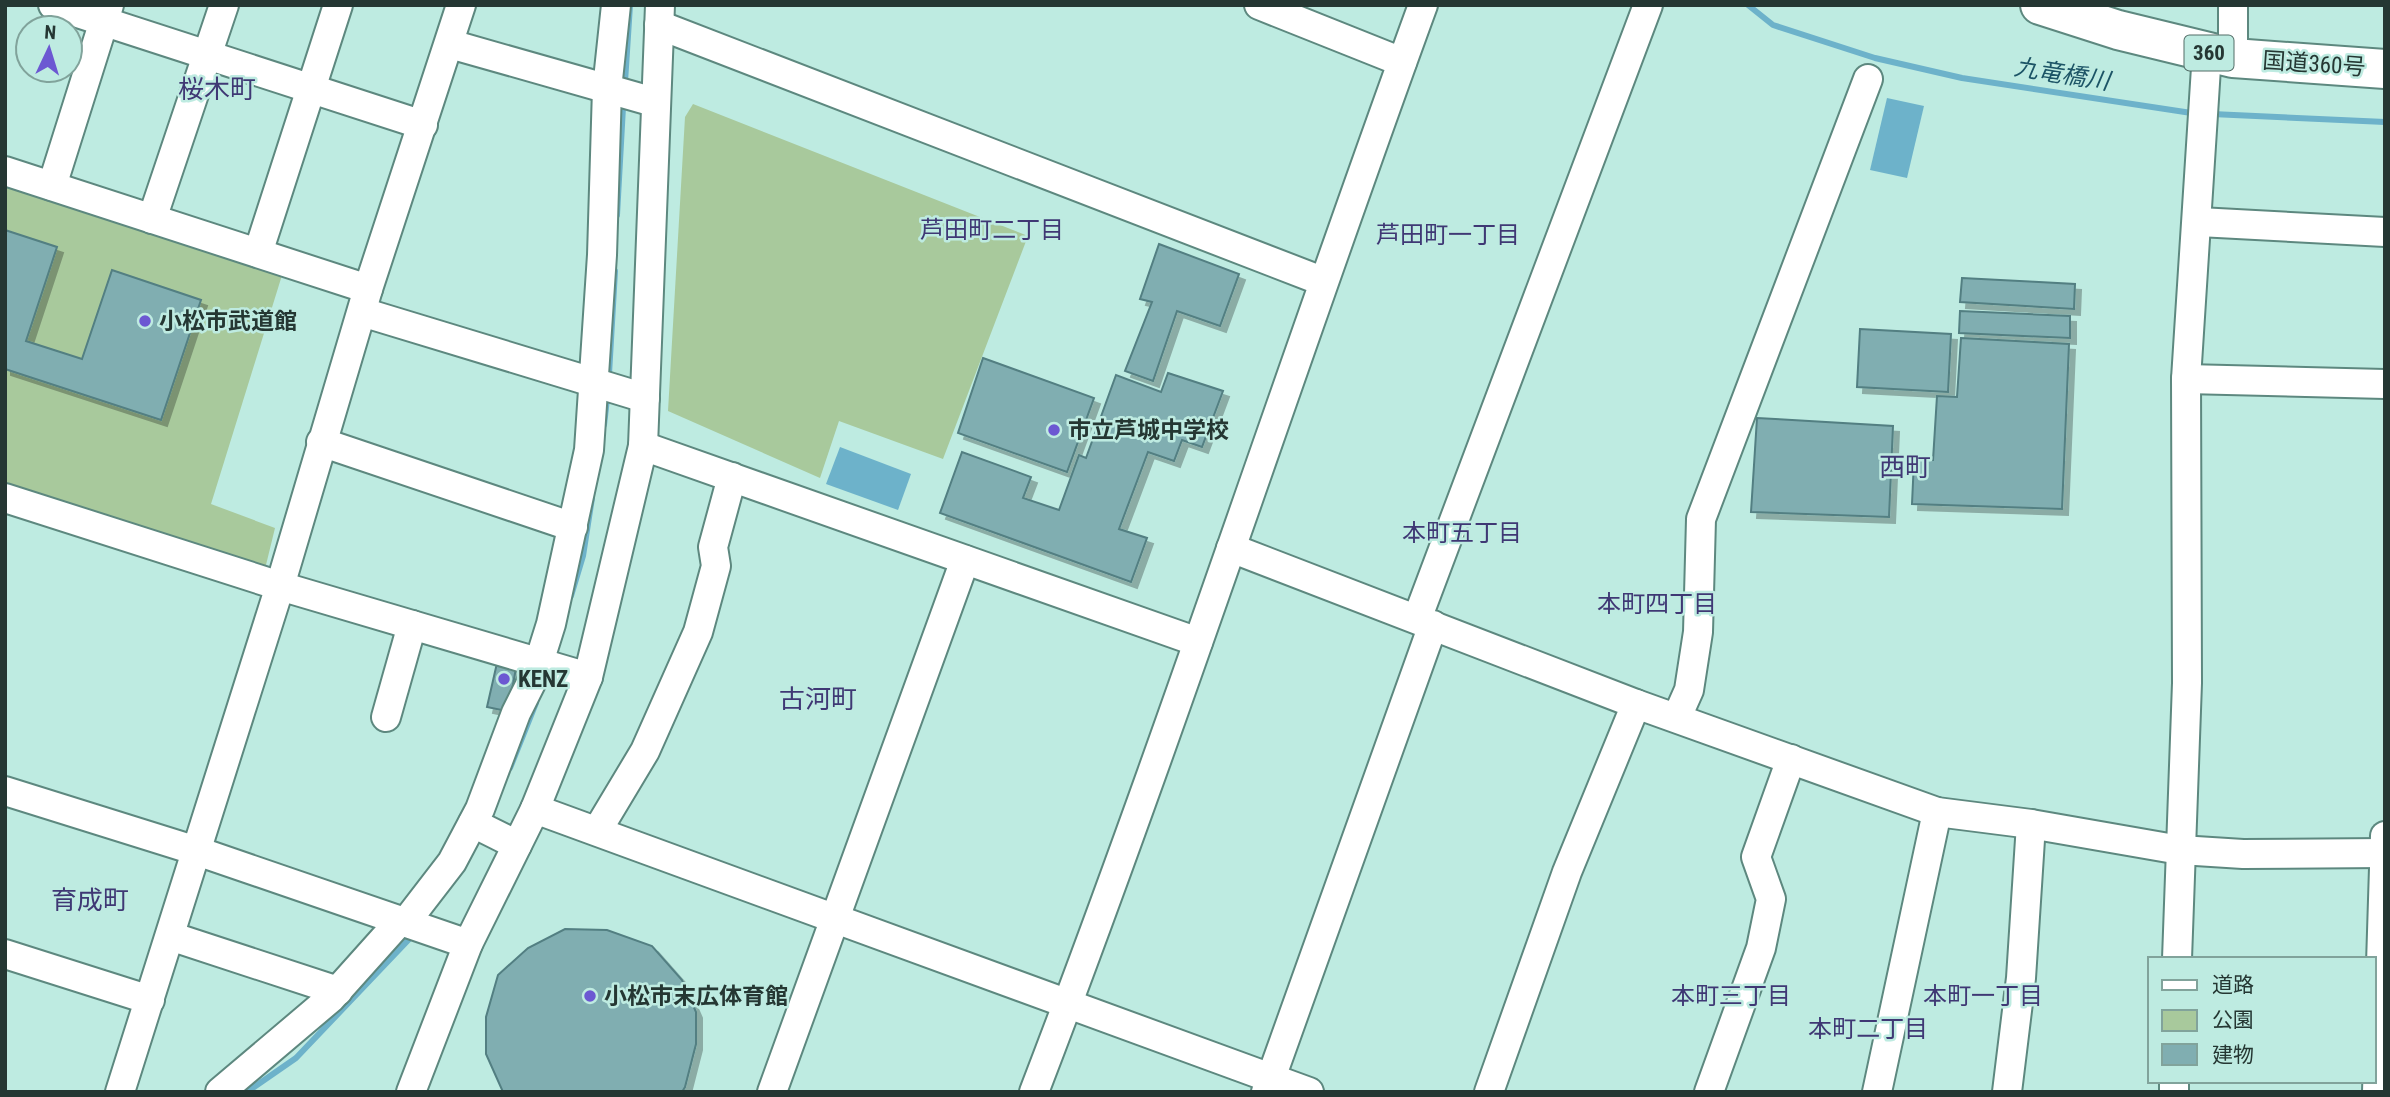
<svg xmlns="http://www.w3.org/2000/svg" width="2390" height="1097" font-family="'Roboto Condensed','Noto Sans JP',sans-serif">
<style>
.green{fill:#a8c99c}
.water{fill:#6db2ca}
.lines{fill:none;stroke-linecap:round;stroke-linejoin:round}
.stream{stroke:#6db2ca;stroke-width:6}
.building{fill:#80aeb1;stroke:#527f82;stroke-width:2;filter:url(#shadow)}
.minor-casing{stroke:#5d887f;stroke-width:32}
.highway-casing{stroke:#5d887f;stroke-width:42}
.minor{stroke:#fff;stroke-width:28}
.highway{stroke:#fff;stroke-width:38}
.poi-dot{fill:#6c58d2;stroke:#beebe1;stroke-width:2.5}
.labels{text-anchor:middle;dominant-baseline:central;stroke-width:5;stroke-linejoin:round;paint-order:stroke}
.shield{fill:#beebe1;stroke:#536d67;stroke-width:2}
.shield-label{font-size:21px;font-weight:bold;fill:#253733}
.street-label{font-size:23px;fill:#253733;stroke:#beebe1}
.poi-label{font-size:23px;font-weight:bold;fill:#253733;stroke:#beebe1;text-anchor:start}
.water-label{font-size:24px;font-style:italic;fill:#1c5466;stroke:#beebe1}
.neighbourhood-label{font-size:24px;fill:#3f3874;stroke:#beebe1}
.quarter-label{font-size:26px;fill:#3f3874;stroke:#beebe1}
</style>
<defs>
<filter id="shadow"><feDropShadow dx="6" dy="6" stdDeviation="0" flood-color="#0004"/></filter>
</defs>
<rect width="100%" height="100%" fill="#beebe1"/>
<!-- green -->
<g class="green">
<path d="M 693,104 L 1028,236 L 943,459 L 839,421 L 820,478 L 668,411 L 685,117 Z"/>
<path d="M 5,183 L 283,272 L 211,504 L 275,528 L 265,569 L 5,489 Z"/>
</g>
<!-- water -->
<g class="water">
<path d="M 1887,98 L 1924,106 L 1907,178 L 1870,170 Z"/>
<path d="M 840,447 L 911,474 L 898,510 L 826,484 Z"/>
</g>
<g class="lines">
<!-- stream -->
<g class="stream">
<path d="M 1748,5 L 1773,25 L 1875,58 L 1962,78 L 2198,114"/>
<path d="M 625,82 L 630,5"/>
<path d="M 2212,114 L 2385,122"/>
<path d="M 617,215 L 623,107"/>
<path d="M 609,374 L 615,271"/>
<path d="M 604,425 L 607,399"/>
<path d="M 571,596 L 583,556 L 592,498"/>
<path d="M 510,768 L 536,703"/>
<path d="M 247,1092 L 296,1058 L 414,934"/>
</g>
</g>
<!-- building -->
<g class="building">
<path d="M 5,230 L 57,247 L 26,341 L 82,359 L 112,270 L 201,300 L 161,420 L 5,369 Z"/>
<path d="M 1159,244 L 1239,274 L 1220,326 L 1177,311 L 1153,381 L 1125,371 L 1152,302 L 1140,299 Z"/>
<path d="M 1962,278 L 2075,284 L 2074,309 L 1960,302 Z"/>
<path d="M 1960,311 L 2070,316 L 2070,338 L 1959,333 Z"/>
<path d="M 1860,329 L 1951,334 L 1948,392 L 1857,387 Z"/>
<path d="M 1961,338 L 2069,344 L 2062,509 L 1912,504 L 1914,460 L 1933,460 L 1937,396 L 1957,397 Z"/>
<path d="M 983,358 L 1094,398 L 1067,472 L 958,433 Z"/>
<path d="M 1168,373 L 1223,391 L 1202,447 L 1182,440 L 1174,461 L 1148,452 L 1119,529 L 1147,538 L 1131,582 L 940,513 L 962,452 L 1031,477 L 1023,498 L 1059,510 L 1079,455 L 1086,458 L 1116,375 L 1161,392 Z"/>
<path d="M 1757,418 L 1893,426 L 1889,517 L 1751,512 Z"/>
<path d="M 497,663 L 516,668 L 512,690 L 521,693 L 516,713 L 487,707 Z"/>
<path d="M 565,929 L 607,930 L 652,946 L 682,980 L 696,1012 L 696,1044 L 685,1087 L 682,1092 L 503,1092 L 486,1054 L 486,1017 L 498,975 L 528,948 Z"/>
</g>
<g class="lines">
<defs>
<g id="minor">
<path d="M 53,5 L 423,125"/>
<path d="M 1259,5 L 1402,62"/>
<path d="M 659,25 L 1322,281"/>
<path d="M 450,44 L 654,102"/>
<path d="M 2233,58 L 2233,5"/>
<path d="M 5,171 L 368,289"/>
<path d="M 52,186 L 109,5"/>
<path d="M 152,219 L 224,5"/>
<path d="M 2199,222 L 2385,232"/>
<path d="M 258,253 L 338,5"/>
<path d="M 362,312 L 645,398"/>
<path d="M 2186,379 L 2385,384"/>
<path d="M 321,442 L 573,527"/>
<path d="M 643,446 L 1198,642"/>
<path d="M 5,498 L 280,586 L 588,677"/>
<path d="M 1231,548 L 1636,704 L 1937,812 L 2031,824 L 2180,850 L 2243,854 L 2385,853"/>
<path d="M 1417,619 L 1648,5"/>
<path d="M 386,717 L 412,625"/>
<path d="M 1677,717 L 1689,690 L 1698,632 L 1701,519 L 1868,79"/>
<path d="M 5,791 L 197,851 L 468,944"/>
<path d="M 535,809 L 1309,1092"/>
<path d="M 473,823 L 517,845"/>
<path d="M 597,831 L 645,751 L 698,632 L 716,566 L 713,547 L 732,477"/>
<path d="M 405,923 L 452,862 L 480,809 L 516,713 L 535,675 L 551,624 L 589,450 L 602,255 L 607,89 L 616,5"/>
<path d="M 170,936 L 338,991"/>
<path d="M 5,954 L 150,1000"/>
<path d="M 2177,959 L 2187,683 L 2186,379 L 2207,52"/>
<path d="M 120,1092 L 280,586 L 368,289 L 461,5"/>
<path d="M 220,1092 L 331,998 L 400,921"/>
<path d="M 411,1092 L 468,944 L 535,809 L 588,677 L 643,446 L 660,5"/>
<path d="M 772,1092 L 965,560"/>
<path d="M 1034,1092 C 1172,733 1291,366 1423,5"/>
<path d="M 1266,1092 L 1433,625"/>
<path d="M 1489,1092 L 1567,872 L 1636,704"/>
<path d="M 1709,1092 L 1761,948 L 1771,899 L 1756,857 L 1791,759"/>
<path d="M 1877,1092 L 1937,812"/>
<path d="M 2007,1092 L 2021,978 L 2031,824"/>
<path d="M 2174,1092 L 2174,1081"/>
<path d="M 2377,1092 L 2385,836"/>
</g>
<path id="highway" d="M 2040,5 L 2118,30 L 2233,58 L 2385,69"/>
</defs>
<!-- minor casing -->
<use href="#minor" class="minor-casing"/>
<!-- highway casing -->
<use href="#highway" class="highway-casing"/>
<!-- minor -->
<use href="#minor" class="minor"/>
<!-- highway -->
<use href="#highway" class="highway"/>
</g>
<!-- markers -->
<g class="poi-dot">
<circle cx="145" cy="321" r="7"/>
<circle cx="1054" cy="430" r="7"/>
<circle cx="504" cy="679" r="7"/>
<circle cx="590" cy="996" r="7"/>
</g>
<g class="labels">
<!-- shield labels -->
<rect class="shield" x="2184.5" y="35.5" width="49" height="35" rx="5"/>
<g class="shield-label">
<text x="2209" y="53">360</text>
</g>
<!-- street labels -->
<g class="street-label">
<text transform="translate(2314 64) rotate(4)">国道360号</text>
</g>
<!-- poi labels -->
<g class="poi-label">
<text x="159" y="321">小松市武道館</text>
<text x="1068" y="430">市立芦城中学校</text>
<text x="518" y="679">KENZ</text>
<text x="604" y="996">小松市末広体育館</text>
</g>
<!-- water labels -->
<g class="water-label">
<text transform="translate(2062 74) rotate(9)">九竜橋川</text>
</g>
<!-- neighbourhood labels -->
<g class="neighbourhood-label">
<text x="992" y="230">芦田町二丁目</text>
<text x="1448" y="235">芦田町一丁目</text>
<text x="1462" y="533">本町五丁目</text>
<text x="1657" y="604">本町四丁目</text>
<text x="1731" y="996">本町三丁目</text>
<text x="1983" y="996">本町一丁目</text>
<text x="1868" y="1029">本町二丁目</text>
</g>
<!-- quarter labels -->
<g class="quarter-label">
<text x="217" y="89">桜木町</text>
<text x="1905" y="467">西町</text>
<text x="818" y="699">古河町</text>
<text x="90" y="900">育成町</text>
</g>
</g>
<!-- border -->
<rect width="2390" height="1097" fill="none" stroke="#253733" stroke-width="14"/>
<!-- legend -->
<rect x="2148" y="957" width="228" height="126" fill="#beebe1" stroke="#81a39b" stroke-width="2"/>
<rect x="2162" y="980" width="35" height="10" fill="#ffffff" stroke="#81a39b" stroke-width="2"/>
<text x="2212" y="992" font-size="21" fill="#253733">道路</text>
<rect x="2162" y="1010" width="35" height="21" fill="#a8c99c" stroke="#81a39b" stroke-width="2"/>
<text x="2212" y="1027" font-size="21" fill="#253733">公園</text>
<rect x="2162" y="1044" width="35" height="21" fill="#80aeb1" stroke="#81a39b" stroke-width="2"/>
<text x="2212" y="1062" font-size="21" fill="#253733">建物</text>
<!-- north arrow -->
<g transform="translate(49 49) rotate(4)"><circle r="33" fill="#beebe1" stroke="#81a39b" stroke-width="2"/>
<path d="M0-5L12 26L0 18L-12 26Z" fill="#6c58d2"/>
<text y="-10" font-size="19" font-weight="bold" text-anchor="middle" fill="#253733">N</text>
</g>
</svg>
